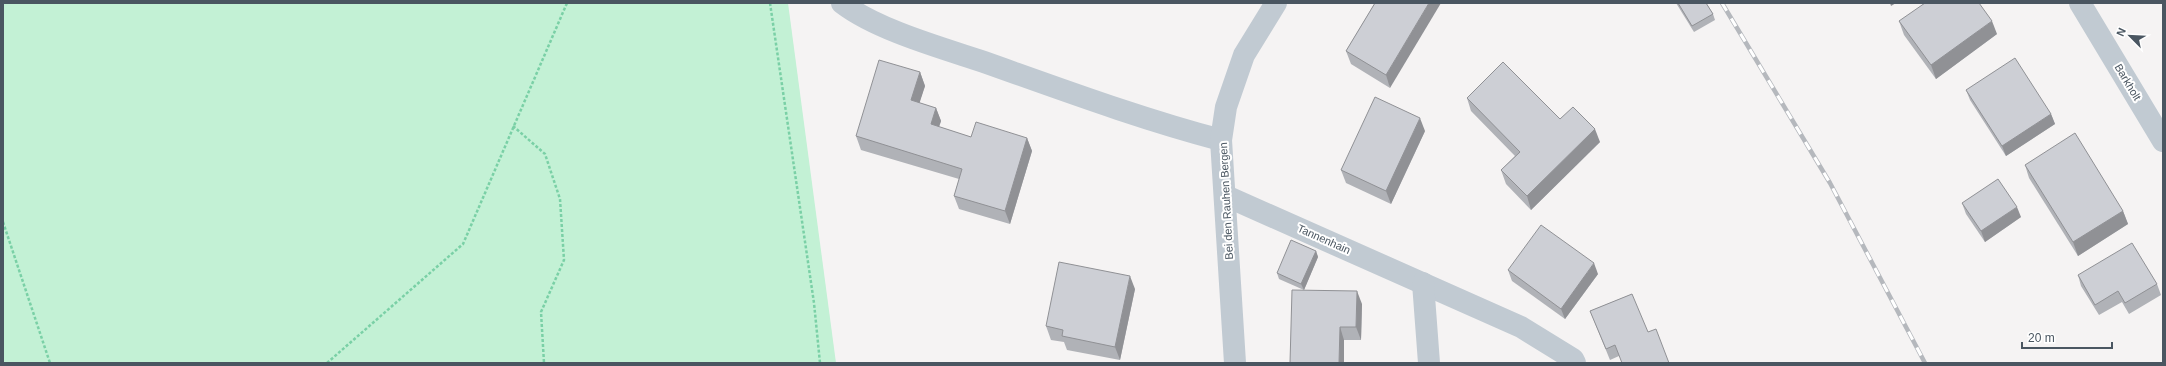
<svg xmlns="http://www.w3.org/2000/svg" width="2166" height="366" font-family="Helvetica,sans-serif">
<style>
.green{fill:#c3f1d5}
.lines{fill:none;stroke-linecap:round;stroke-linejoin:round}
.path{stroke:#7ad0a6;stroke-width:2.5;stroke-dasharray:3 2;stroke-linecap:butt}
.minor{stroke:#c1cad2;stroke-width:22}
.rail-casing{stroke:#b5b8bd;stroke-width:4.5}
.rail{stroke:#fff;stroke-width:3;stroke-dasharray:9;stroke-linecap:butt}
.wall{fill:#b0b2b7}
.shaded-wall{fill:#909195}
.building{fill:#cdcfd5;stroke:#909195}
.labels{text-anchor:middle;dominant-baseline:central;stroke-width:4;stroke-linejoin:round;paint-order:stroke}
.street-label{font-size:11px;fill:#4a5661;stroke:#fff}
</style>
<rect width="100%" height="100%" fill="#f5f3f3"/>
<!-- green -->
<path class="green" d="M 3,3 L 788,3 L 836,363 L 3,363 Z"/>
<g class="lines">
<!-- path -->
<g class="path">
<path d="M 770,3 L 814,303 L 820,363"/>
<path d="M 513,126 L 545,154 L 560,199 L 564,260 L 541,312 L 544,363"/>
<path d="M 3,222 L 50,363"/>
<path d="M 327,363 L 463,244 L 567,3"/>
</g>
<!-- minor -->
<g class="minor">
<path d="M 842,3 C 877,30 942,48 984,62 C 1063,90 1141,119 1221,140"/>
<path d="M 2080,3 L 2163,141"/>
<path d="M 1226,196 L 1521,327 L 1573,359 L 1575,363"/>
<path d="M 1423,283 L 1429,363"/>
<path d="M 1235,363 L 1221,140 L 1226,107 L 1244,55 L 1276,3"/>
</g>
<defs>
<path id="rail" d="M 1722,3 L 1830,183 L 1925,363"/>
</defs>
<!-- rail casing -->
<use href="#rail" class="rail-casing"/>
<!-- rail -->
<use href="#rail" class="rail"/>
</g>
<!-- wall -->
<g class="wall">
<path d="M 1375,3 L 1390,88 L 1351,64 L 1346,51 Z"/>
<path d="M 1676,3 L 1706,3 L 1713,14 L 1715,20 L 1694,32 Z"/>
<path d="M 1899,21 L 1997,34 L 1936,79 L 1904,35 Z"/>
<path d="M 920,72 L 925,86 L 919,103 L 936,108 L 941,121 L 939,127 L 971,137 L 1027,138 L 1032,151 L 1010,224 L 959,209 L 954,196 L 959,179 L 861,150 L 856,136 Z"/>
<path d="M 1966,90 L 2051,114 L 2055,124 L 2006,156 L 1970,100 Z"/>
<path d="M 1467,98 L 1560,119 L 1600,142 L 1531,210 L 1506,184 L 1501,170 L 1515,156 L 1471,111 Z"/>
<path d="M 1425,131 L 1391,204 L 1346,183 L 1341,170 Z"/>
<path d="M 2025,165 L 2123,211 L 2128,224 L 2078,256 L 2029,178 Z"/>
<path d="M 1962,203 L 2021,217 L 1985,242 L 1966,214 Z"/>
<path d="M 1316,251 L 1318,257 L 1304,290 L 1279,279 L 1277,273 Z"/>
<path d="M 1508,270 L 1598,274 L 1565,319 L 1512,281 Z"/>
<path d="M 2078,275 L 2157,284 L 2161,295 L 2129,314 L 2122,302 L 2099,315 L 2081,286 Z"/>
<path d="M 1135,289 L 1120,360 L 1067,350 L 1064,342 L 1051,340 L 1046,326 Z"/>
<path d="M 1632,294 L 1619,356 L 1610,360 L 1590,311 Z"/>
<path d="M 1362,304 L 1361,340 L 1344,340 L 1344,363 L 1290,363 Z"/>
</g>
<!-- shaded-wall -->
<g class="shaded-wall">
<path d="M 1429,3 L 1441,3 L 1390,88 L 1386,75 Z"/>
<path d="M 1890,3 L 1896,3 L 1891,6 Z"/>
<path d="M 1992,21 L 1997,34 L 1936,79 L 1931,65 Z"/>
<path d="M 920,72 L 925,86 L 916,114 L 911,100 Z"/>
<path d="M 936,108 L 941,121 L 935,138 L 931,124 Z"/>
<path d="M 2051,114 L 2055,124 L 2006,156 L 2002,146 Z"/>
<path d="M 1420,118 L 1425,131 L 1391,204 L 1386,191 Z"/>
<path d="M 1595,129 L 1600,142 L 1531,210 L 1527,196 Z"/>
<path d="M 1027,138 L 1032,151 L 1010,224 L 1005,211 Z"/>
<path d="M 2017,207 L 2021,217 L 1985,242 L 1981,231 Z"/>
<path d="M 2123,211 L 2128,224 L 2078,256 L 2073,242 Z"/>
<path d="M 1316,251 L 1318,257 L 1304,290 L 1301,284 Z"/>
<path d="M 1594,263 L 1598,274 L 1565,319 L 1561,309 Z"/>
<path d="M 1130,276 L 1135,289 L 1120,360 L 1115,347 Z"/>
<path d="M 1357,291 L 1362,304 L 1361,340 L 1356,327 Z"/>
<path d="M 1340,327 L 1344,340 L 1344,363 L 1339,363 Z"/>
</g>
<!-- building -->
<g class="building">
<path d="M 1375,3 L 1429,3 L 1386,75 L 1346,51 Z"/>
<path d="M 1678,3 L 1706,3 L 1713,14 L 1692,26 Z"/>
<path d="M 1925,3 L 1979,3 L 1992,21 L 1931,65 L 1899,21 Z"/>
<path d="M 2015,58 L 2051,114 L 2002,146 L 1966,90 Z"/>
<path d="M 879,60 L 920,72 L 911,100 L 936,108 L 931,124 L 971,137 L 976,122 L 1027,138 L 1005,211 L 954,196 L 962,169 L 856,136 Z"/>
<path d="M 1503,62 L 1560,119 L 1573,107 L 1595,129 L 1527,196 L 1501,170 L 1520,152 L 1467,98 Z"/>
<path d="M 1375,97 L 1420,118 L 1386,191 L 1341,170 Z"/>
<path d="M 2075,133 L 2123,211 L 2073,242 L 2025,165 Z"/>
<path d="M 1998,179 L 2017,207 L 1981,231 L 1962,203 Z"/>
<path d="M 1541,225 L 1594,263 L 1561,309 L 1508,270 Z"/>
<path d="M 1291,240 L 1316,251 L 1301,284 L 1277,273 Z"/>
<path d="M 2132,243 L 2157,284 L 2125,303 L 2118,291 L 2095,305 L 2078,275 Z"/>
<path d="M 1059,262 L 1130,276 L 1115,347 L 1062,336 L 1063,330 L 1046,326 Z"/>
<path d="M 1292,290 L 1357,291 L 1356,327 L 1340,327 L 1339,363 L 1290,363 Z"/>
<path d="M 1632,294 L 1648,332 L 1656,329 L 1669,363 L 1622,363 L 1615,345 L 1606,349 L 1590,311 Z"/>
</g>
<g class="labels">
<!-- street labels -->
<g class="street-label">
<text transform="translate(2128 82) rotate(59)">Barkholt</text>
<text transform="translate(1226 201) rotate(-93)">Bei den Rauhen Bergen</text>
<text transform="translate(1324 239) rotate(24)">Tannenhain</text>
</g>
</g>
<!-- border -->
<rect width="2166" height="366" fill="none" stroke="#4a5661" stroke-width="8"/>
<!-- north arrow -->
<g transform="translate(2130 36) rotate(294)" stroke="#ffffff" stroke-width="3" paint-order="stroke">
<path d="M0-3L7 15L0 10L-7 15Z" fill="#4a5661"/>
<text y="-6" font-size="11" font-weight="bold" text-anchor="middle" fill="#4a5661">N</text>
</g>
<!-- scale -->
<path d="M2022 342v6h90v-6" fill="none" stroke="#4a5661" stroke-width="2"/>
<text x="2028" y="342" font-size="12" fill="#4a5661" stroke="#ffffff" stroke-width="3" paint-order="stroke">20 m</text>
</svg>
